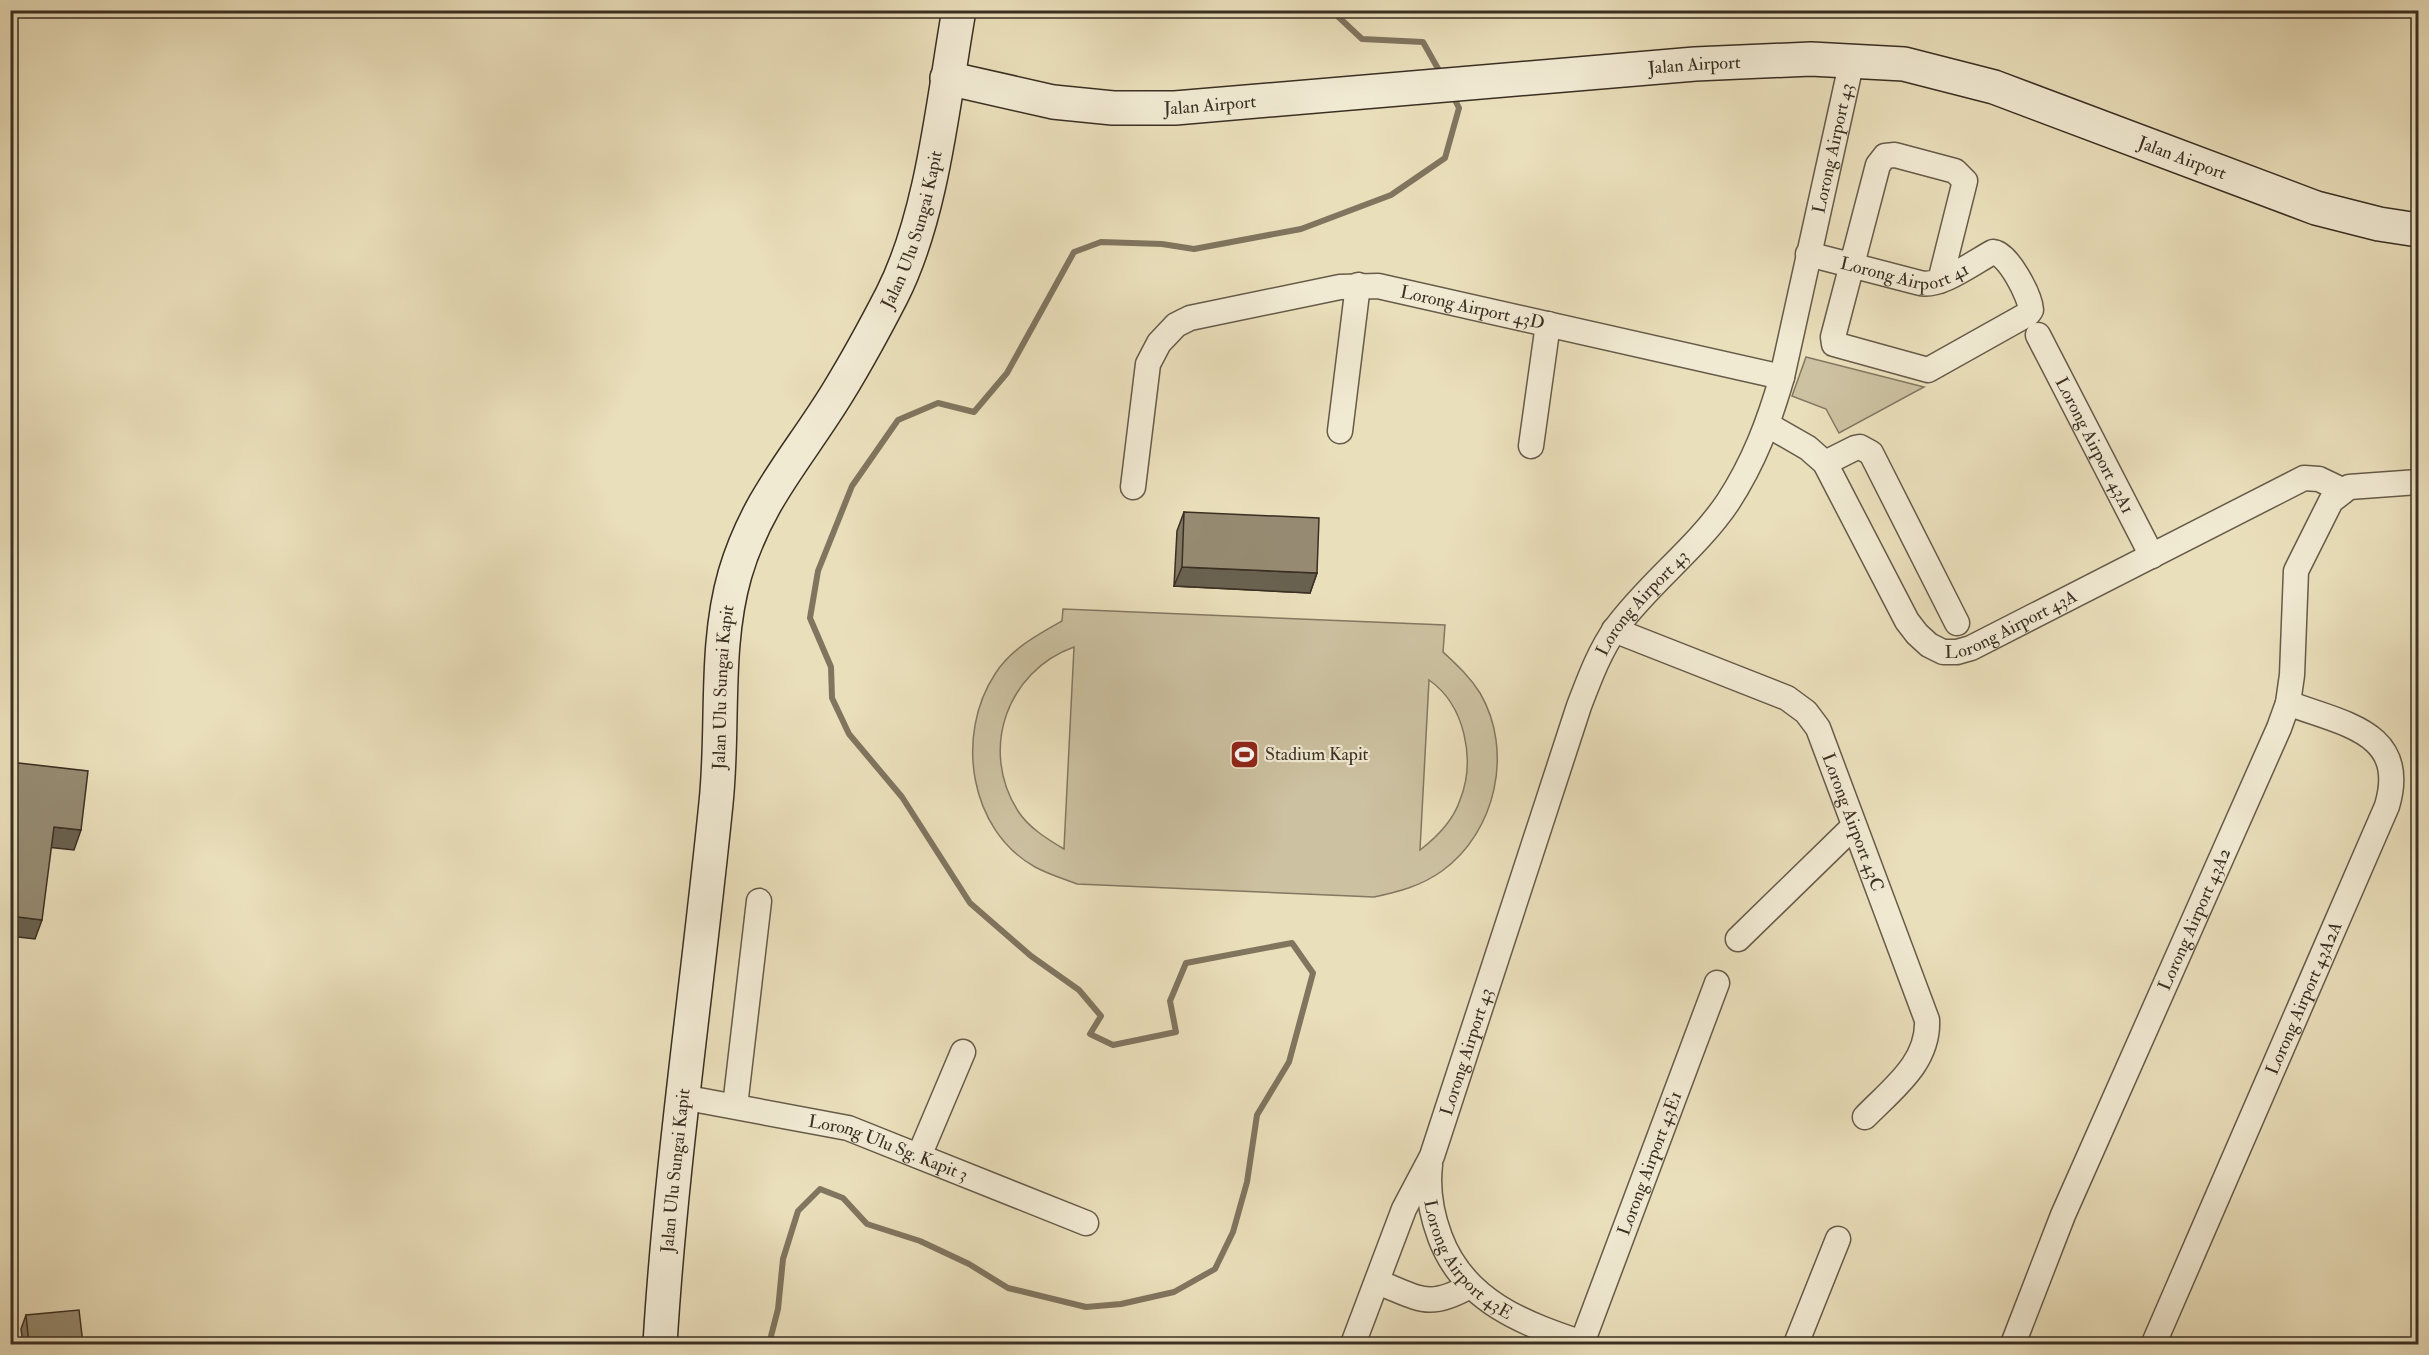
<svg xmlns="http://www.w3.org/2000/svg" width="2429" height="1355" font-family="'IM FELL Double Pica',serif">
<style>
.green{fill:#ccc1a1;stroke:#837862;stroke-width:1.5;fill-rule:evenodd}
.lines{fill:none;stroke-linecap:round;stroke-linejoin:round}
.stream{stroke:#80755f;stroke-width:6}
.street-casing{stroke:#665b49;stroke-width:27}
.secondary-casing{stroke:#3a2f23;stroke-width:36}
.street{stroke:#f1ead3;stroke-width:24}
.secondary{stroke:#f1ead3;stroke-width:33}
.wall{fill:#817862;stroke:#3a2f23;stroke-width:1.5}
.shaded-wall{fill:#696150;stroke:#3a2f23;stroke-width:1.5}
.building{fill:#968b72;stroke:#3a2f23;stroke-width:1.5}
.labels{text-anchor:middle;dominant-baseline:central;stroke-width:4.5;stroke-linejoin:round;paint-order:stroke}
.street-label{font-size:18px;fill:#3a2f23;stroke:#f1ead3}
.poi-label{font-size:18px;fill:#3a2f23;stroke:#f1ead3;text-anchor:start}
</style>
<rect width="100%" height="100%" fill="#eadfbb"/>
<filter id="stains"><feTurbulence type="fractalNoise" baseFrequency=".00333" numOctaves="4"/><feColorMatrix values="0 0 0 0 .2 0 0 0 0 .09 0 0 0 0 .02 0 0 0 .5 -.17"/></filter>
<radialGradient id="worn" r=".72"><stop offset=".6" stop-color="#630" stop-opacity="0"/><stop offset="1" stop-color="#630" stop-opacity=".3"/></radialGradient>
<!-- green -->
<g class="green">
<path d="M 1806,357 L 1924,387 L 1839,433 L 1826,409 L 1792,396 Z"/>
<path d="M 1063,609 L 1445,625 L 1443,652 C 1457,665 1470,677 1480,693 C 1514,751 1496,832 1442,871 C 1421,886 1398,892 1374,897 L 1077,884 C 1064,879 1048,874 1035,867 C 969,830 955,735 995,674 C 1011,649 1037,635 1062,621 ZM 1074,647 L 1064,848 L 1064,849 C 1047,839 1028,827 1018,811 C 979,750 1007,671 1074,647 ZM 1429,680 C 1465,705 1476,760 1460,800 C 1453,821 1437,837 1420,850 Z"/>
</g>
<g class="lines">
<!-- stream -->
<g class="stream">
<path d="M 1331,10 L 1362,39 L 1423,42 L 1441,74"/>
<path d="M 769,1344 L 778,1309 L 783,1259 L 798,1211 L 820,1189 L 843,1198 L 867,1224 L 920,1241 L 969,1264 L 1008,1288 L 1086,1307 L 1121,1304 L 1174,1292 L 1215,1269 L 1233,1232 L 1247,1182 L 1257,1115 L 1289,1062 L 1313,973 L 1292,943 L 1186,963 L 1170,1001 L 1176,1032 L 1113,1045 L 1090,1034 L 1101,1016 L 1079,990 L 1031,956 L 970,903 L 902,797 L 849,734 L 832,698 L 831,667 L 810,618 L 818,571 L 852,486 L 898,420 L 938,403 L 974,412 L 1007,373 L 1074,252 L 1101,242 L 1162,244 L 1194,249 L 1301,229 L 1391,195 L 1445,158 L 1459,108 L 1452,94"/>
</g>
<defs>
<g id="street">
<path id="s1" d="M 1808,254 L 1920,283 C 1940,288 1974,262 1993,252 C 2008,253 2030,296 2031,310 L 2028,314 L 1928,370 L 1834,344 L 1833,337 L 1878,165 L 1885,156 L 1895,155 L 1955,171 L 1965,181 L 1940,281"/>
<path id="s2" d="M 2038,335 L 2152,556"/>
<path id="s3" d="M 1768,425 L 1808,448 L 1825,463 L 1907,621 L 1917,634 L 1929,645 L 1943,652 L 1957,652 L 1971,648 L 2304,478 L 2319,479 L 2342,490"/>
<path d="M 1340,431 L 1358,285"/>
<path d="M 1531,446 L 1548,324"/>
<path d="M 1825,463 L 1855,448 L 1860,447 L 1871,453 L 1957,623"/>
<path id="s4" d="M 1133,487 L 1148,364 L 1159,343 L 1176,325 L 1190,318 L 1340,287 L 1378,286 L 1782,377"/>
<path id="s5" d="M 1614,630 L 1787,698 L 1806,712 L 1818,728 L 1927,1020 C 1929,1063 1892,1089 1865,1117"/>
<path d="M 1738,939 L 1854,826"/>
<path id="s6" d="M 682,1097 L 848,1128 L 1086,1223"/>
<path d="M 735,1106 L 759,901"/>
<path d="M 919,1156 L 963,1052"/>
<path id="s7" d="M 1430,1165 C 1427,1190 1431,1213 1440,1237 C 1464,1302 1525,1324 1585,1344"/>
<path d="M 1377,1282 C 1420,1298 1427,1310 1470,1286"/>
<path id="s8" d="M 1582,1343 L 1717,983"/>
<path id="s9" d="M 2154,1343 L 2387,806 C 2409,731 2342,724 2288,703"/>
<path id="s10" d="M 1353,1344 L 1404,1209 L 1432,1156 L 1579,706 C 1589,680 1599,652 1616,628 C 1649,583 1697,548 1728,502 C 1754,462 1769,422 1782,377 L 1852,60"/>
<path d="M 1796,1344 L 1838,1239"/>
<path id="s11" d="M 2013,1344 L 2063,1215 L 2279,728 L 2288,703 L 2292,675 L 2296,571 L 2331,501 L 2349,487 L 2418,482"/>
</g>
<g id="secondary">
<path id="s12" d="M 947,78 L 1053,102 L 1113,108 L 1175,108 L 1695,64 L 1811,59 L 1904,64 L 1994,87 L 2316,208 L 2379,224 L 2418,230"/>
<path id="s13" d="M 660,1344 C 671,1163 698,983 716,803 C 724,727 714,647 735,574 C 757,499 799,456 838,392 C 857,361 875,328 892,295 C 933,214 943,101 959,10"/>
</g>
</defs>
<!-- street casing -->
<use href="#street" class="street-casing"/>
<!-- secondary casing -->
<use href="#secondary" class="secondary-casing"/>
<!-- street -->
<use href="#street" class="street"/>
<!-- secondary -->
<use href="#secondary" class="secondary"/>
</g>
<!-- wall -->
<g class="wall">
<path d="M 1184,512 L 1317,573 L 1310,593 L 1174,586 L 1177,531 Z"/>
<path d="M 26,1315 L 83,1344 L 23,1344 L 21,1329 Z"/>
</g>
<!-- shaded-wall -->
<g class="shaded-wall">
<path d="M 1182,567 L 1317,573 L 1310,593 L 1174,586 Z"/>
<path d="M 54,827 L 81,830 L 74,850 L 47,847 Z"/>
<path d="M 10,916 L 42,920 L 35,939 L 10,936 Z"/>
</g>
<!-- building -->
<g class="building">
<path d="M 1184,512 L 1319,518 L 1317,573 L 1182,567 Z"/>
<path d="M 10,762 L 88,771 L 81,830 L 54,827 L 42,920 L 10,916 Z"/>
<path d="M 79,1310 L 83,1344 L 29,1344 L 26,1315 Z"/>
</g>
<!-- icons -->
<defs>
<symbol id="stadium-square" viewBox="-11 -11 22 22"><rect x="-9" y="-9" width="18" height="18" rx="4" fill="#8f2418" stroke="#f1ead3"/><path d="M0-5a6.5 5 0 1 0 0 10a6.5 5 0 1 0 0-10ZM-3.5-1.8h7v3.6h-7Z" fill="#fff"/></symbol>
</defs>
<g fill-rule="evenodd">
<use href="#stadium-square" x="1228" y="738" width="33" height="33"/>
</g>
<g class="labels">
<!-- street labels -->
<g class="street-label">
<text stroke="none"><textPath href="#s12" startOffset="752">Jalan Airport</textPath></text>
<text stroke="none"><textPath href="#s12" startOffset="266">Jalan Airport</textPath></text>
<text stroke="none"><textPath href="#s10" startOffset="1304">Lorong Airport 43</textPath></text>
<text stroke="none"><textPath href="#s12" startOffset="1256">Jalan Airport</textPath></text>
<text stroke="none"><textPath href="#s13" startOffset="1164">Jalan Ulu Sungai Kapit</textPath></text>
<text stroke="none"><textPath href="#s1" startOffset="100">Lorong Airport 41</textPath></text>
<text stroke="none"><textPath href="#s4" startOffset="476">Lorong Airport 43D</textPath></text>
<text stroke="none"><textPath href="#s2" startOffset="124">Lorong Airport 43A1</textPath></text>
<text stroke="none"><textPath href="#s10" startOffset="800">Lorong Airport 43</textPath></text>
<text stroke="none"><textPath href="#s3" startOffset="369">Lorong Airport 43A</textPath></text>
<text stroke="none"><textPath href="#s13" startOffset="660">Jalan Ulu Sungai Kapit</textPath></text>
<text stroke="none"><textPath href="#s5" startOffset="330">Lorong Airport 43C</textPath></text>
<text stroke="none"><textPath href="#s11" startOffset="462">Lorong Airport 43A2</textPath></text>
<text stroke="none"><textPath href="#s9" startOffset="376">Lorong Airport 43A2A</textPath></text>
<text stroke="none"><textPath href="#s10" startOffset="314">Lorong Airport 43</textPath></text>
<text stroke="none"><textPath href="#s6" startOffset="213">Lorong Ulu Sg. Kapit 3</textPath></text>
<text stroke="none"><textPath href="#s8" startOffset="192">Lorong Airport 43E1</textPath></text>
<text stroke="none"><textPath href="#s13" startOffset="174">Jalan Ulu Sungai Kapit</textPath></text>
<text stroke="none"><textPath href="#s7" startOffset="108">Lorong Airport 43E</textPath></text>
</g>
<!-- poi labels -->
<g class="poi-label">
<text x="1265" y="754">Stadium Kapit</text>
</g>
</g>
<!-- margin -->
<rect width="2429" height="1355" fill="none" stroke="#eadfbb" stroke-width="36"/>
<rect x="12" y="12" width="2405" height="1331" fill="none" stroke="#3a2f23" stroke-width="3"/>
<rect x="18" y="18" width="2393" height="1319" fill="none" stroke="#3a2f23" stroke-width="1.5"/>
<rect width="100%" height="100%" filter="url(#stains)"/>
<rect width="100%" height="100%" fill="url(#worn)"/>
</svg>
